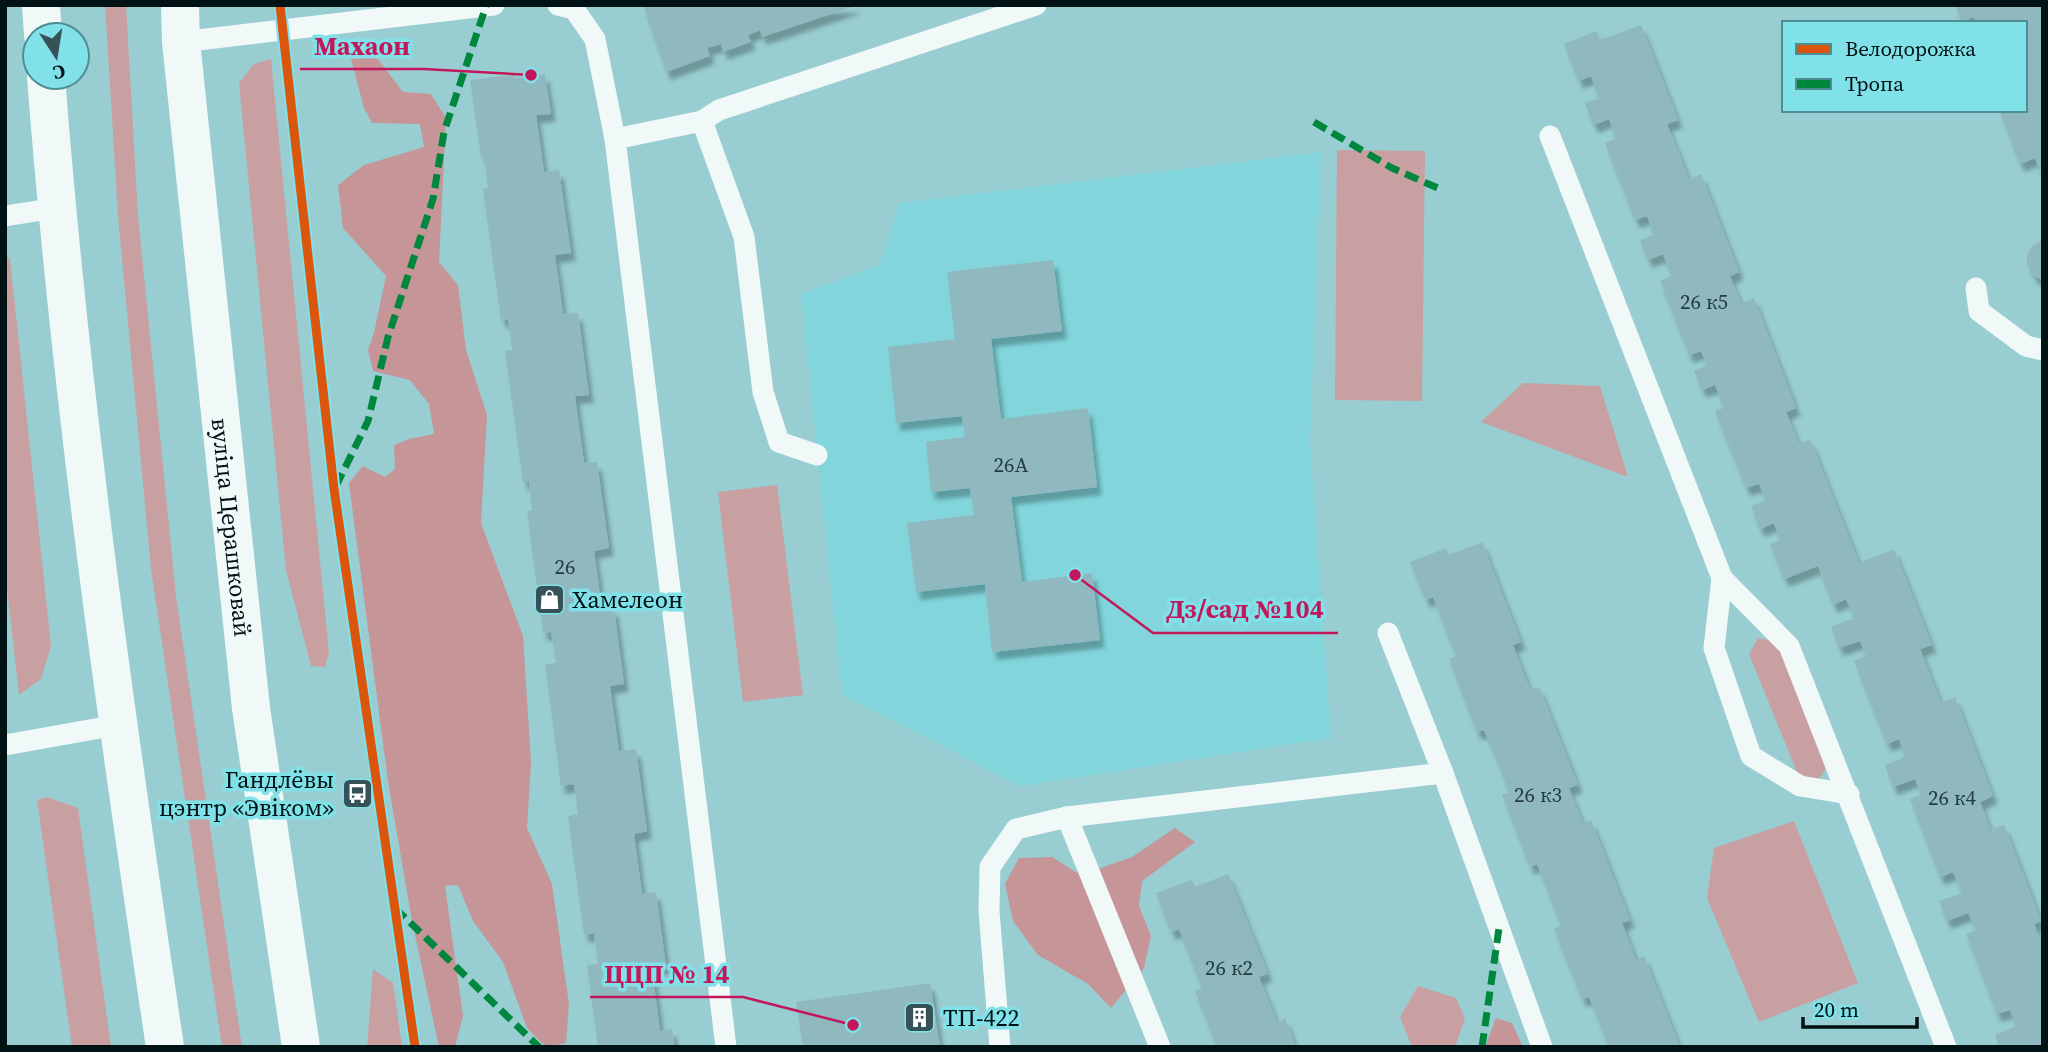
<svg xmlns="http://www.w3.org/2000/svg" width="2048" height="1052" font-family="'Source Serif 4',serif">
<style>
.built{fill:#81d5db}
.green{fill:#c9a0a2}
.forest{fill:#c59598}
.building{fill:#90b8bf;filter:url(#shadow)}
.lines{fill:none;stroke-linecap:round;stroke-linejoin:round}
.service{stroke:#f0f8f8;stroke-width:21}
.primary{stroke:#f0f8f8;stroke-width:38}
.quiet{stroke:#00873e;stroke-width:7;stroke-dasharray:14 7;stroke-linecap:butt}
.cycleway-casing{stroke:#81e1e8;stroke-width:13}
.cycleway{stroke:#dc550c;stroke-width:9}
.labels{text-anchor:middle;dominant-baseline:central;stroke-width:7;stroke-linejoin:round;paint-order:stroke}
.number-label{font-size:21px;fill:#253c40}
.street-label{font-size:24px;fill:#001214;stroke:#81e1e8}
.poi-label{font-size:24px;fill:#001214;stroke:#81e1e8;text-anchor:start}
.leader{fill:none;stroke:#c2185b;stroke-width:2.5}
.callout-dot{fill:#c2185b;stroke:#81e1e8;stroke-width:2.5}
.callout-label{font-size:26px;text-anchor:middle;font-weight:bold;fill:#c2185b;stroke:#81e1e8;stroke-width:7;stroke-linejoin:round;paint-order:stroke}
</style>
<defs>
<filter id="shadow"><feDropShadow dx="4.5" dy="8" stdDeviation="2" flood-color="#0004"/></filter>
</defs>
<rect width="100%" height="100%" fill="#98cdd1"/>
<!-- built -->
<path class="built" d="M 1321,152 L 1310,442 L 1331,738 L 1021,786 L 842,695 L 801,294 L 879,265 L 900,203 Z"/>
<!-- green -->
<g class="green">
<path d="M 105,5 L 126,5 L 138,216 L 176,596 L 242,1047 L 222,1047 L 151,569 L 118,216 Z"/>
<path d="M 271,59 L 329,653 L 325,667 L 311,666 L 286,570 L 239,83 L 254,64 Z"/>
<path d="M 1337,150 L 1425,151 L 1422,401 L 1335,400 Z"/>
<path d="M 5,255 L 10,259 L 51,646 L 41,679 L 19,695 L 5,571 Z"/>
<path d="M 1523,383 L 1600,386 L 1628,477 L 1481,422 Z"/>
<path d="M 777,485 L 803,695 L 743,702 L 718,492 Z"/>
<path d="M 1758,638 L 1778,642 L 1829,764 L 1819,779 L 1799,777 L 1749,654 Z"/>
<path d="M 47,797 L 78,808 L 111,1047 L 72,1047 L 37,800 Z"/>
<path d="M 1794,821 L 1858,983 L 1759,1022 L 1707,898 L 1714,848 Z"/>
<path d="M 373,969 L 393,983 L 402,1047 L 367,1047 Z"/>
<path d="M 1418,986 L 1456,998 L 1465,1019 L 1455,1047 L 1412,1047 L 1400,1017 Z"/>
</g>
<!-- forest -->
<g class="forest">
<path d="M 370,49 L 403,92 L 431,94 L 446,118 L 439,262 L 458,285 L 466,350 L 487,415 L 481,523 L 523,636 L 531,762 L 527,828 L 552,884 L 569,1004 L 566,1043 L 546,1047 L 527,1028 L 503,962 L 473,921 L 458,885 L 445,886 L 463,1016 L 455,1047 L 439,1047 L 412,921 L 388,781 L 349,483 L 363,466 L 385,477 L 395,469 L 394,445 L 409,439 L 434,434 L 429,404 L 410,380 L 373,371 L 368,350 L 374,333 L 386,276 L 343,228 L 338,185 L 364,165 L 424,147 L 420,124 L 372,123 L 364,108 L 349,51 Z"/>
<path d="M 1175,828 L 1195,842 L 1142,881 L 1139,906 L 1151,936 L 1144,968 L 1111,1008 L 1088,984 L 1038,955 L 1013,921 L 1005,884 L 1019,858 L 1052,857 L 1077,873 L 1101,868 L 1132,857 Z"/>
<path d="M 1496,1018 L 1512,1023 L 1523,1047 L 1485,1047 Z"/>
</g>
<!-- building -->
<g class="building">
<path d="M 643,5 L 855,5 L 855,6 L 762,37 L 760,30 L 748,35 L 751,42 L 723,52 L 721,44 L 707,48 L 710,56 L 666,72 Z"/>
<path d="M 1955,5 L 2042,5 L 2043,178 L 2035,158 L 2020,164 L 1999,110 L 2025,110 L 2025,23 L 1976,23 L 1974,17 L 1962,22 Z"/>
<path d="M 1641,25 L 1678,120 L 1667,124 L 1689,179 L 1701,174 L 1739,272 L 1730,276 L 1741,304 L 1754,298 L 1796,408 L 1786,412 L 1799,444 L 1810,439 L 1859,563 L 1894,549 L 1932,645 L 1920,649 L 1941,703 L 1955,697 L 1993,796 L 1980,802 L 1991,830 L 2004,825 L 2041,921 L 2034,924 L 2043,947 L 2043,1047 L 2026,1047 L 2025,1045 L 1999,1047 L 1995,1035 L 2016,1026 L 2010,1010 L 1997,1014 L 1966,934 L 1976,930 L 1968,913 L 1947,921 L 1943,912 L 1939,901 L 1962,893 L 1953,872 L 1940,877 L 1910,799 L 1921,795 L 1915,779 L 1893,787 L 1885,765 L 1905,757 L 1899,739 L 1887,744 L 1854,661 L 1866,656 L 1860,641 L 1839,648 L 1831,627 L 1854,618 L 1846,599 L 1833,605 L 1818,566 L 1784,579 L 1770,544 L 1780,540 L 1774,523 L 1760,529 L 1751,506 L 1766,500 L 1759,484 L 1746,488 L 1715,411 L 1724,408 L 1715,385 L 1702,390 L 1694,370 L 1707,366 L 1701,351 L 1689,355 L 1660,281 L 1671,276 L 1663,254 L 1648,260 L 1640,240 L 1654,235 L 1647,216 L 1635,220 L 1605,143 L 1616,139 L 1609,119 L 1594,125 L 1589,114 L 1585,103 L 1599,98 L 1591,76 L 1579,81 L 1564,44 L 1596,31 L 1600,40 Z"/>
<path d="M 545,74 L 551,114 L 536,115 L 544,172 L 559,170 L 571,253 L 555,255 L 563,314 L 578,313 L 589,395 L 575,396 L 584,463 L 597,462 L 609,548 L 594,551 L 602,610 L 614,608 L 624,684 L 610,686 L 619,751 L 636,749 L 647,831 L 634,834 L 642,894 L 656,892 L 666,966 L 652,969 L 660,1031 L 672,1029 L 675,1047 L 598,1047 L 587,965 L 598,964 L 594,933 L 584,935 L 568,816 L 578,814 L 574,784 L 561,786 L 545,664 L 556,663 L 551,632 L 543,633 L 527,511 L 532,510 L 529,482 L 523,482 L 505,351 L 512,350 L 508,319 L 501,320 L 483,189 L 488,188 L 484,155 L 481,156 L 470,80 L 514,75 L 515,78 Z"/>
<path d="M 2040,241 L 2043,241 L 2043,280 L 2034,276 L 2027,264 L 2027,255 L 2032,246 Z"/>
<path d="M 1053,260 L 1062,331 L 991,339 L 1001,419 L 1088,408 L 1097,487 L 1011,497 L 1022,582 L 1092,573 L 1100,640 L 992,652 L 985,584 L 916,592 L 907,523 L 974,515 L 970,488 L 931,492 L 926,442 L 965,437 L 962,416 L 896,423 L 888,347 L 955,339 L 947,272 Z"/>
<path d="M 1482,542 L 1521,642 L 1513,645 L 1530,690 L 1539,687 L 1578,785 L 1569,788 L 1583,823 L 1591,820 L 1630,920 L 1622,923 L 1636,960 L 1644,956 L 1680,1047 L 1609,1047 L 1589,997 L 1582,999 L 1554,929 L 1561,926 L 1549,894 L 1537,864 L 1530,867 L 1502,795 L 1509,792 L 1497,760 L 1484,730 L 1477,732 L 1449,659 L 1456,656 L 1433,597 L 1426,600 L 1410,562 L 1446,548 L 1449,555 Z"/>
<path d="M 1228,874 L 1268,974 L 1259,977 L 1277,1022 L 1285,1018 L 1296,1047 L 1217,1047 L 1195,991 L 1202,988 L 1179,929 L 1171,932 L 1156,893 L 1192,880 L 1195,887 Z"/>
<path d="M 930,983 L 940,1047 L 803,1047 L 796,1002 Z"/>
</g>
<g class="lines">
<!-- service -->
<g class="service">
<path d="M 558,5 L 574,9 L 595,39 L 615,139"/>
<path d="M 181,42 L 494,5"/>
<path d="M 702,121 L 744,237 L 763,392 L 779,442 L 817,455"/>
<path d="M 1550,136 L 1722,578 L 1789,646 L 1946,1047"/>
<path d="M 5,216 L 56,208"/>
<path d="M 1976,288 L 1979,311 L 2026,346 L 2043,350"/>
<path d="M 1722,578 L 1714,648 L 1751,756 L 1800,786 L 1849,794"/>
<path d="M 1388,633 L 1443,773"/>
<path d="M 5,745 L 117,725"/>
<path d="M 1067,817 L 1160,1047"/>
<path d="M 726,1047 L 615,139 L 702,121 L 719,110 L 1036,5"/>
<path d="M 1000,1047 L 989,911 L 990,867 L 1016,829 L 1067,817 L 1443,773 L 1542,1047"/>
</g>
<!-- primary -->
<g class="primary">
<path d="M 41,5 L 43,35"/>
<path id="s1" d="M 180,5 L 181,42 L 251,708 L 301,1047"/>
<path d="M 46,77 C 71,402 117,725 165,1047"/>
</g>
<!-- quiet -->
<g class="quiet">
<path d="M 1314,122 L 1392,168 L 1440,189"/>
<path d="M 336,486 L 368,421 L 388,337 L 433,199 L 444,132 L 486,6"/>
<path d="M 395,908 L 539,1047"/>
<path d="M 1482,1047 L 1499,928"/>
</g>
<defs>
<path id="cycleway" d="M 280,5 L 334,489 L 415,1047"/>
</defs>
<!-- cycleway casing -->
<use href="#cycleway" class="cycleway-casing"/>
<!-- cycleway -->
<use href="#cycleway" class="cycleway"/>
</g>
<!-- icons -->
<defs>
<symbol id="shop-square" viewBox="-11 -11 22 22"><rect x="-9" y="-9" width="18" height="18" rx="4" fill="#355356" stroke="#81e1e8"/><path d="M-5-2.5h2.3a2.7 3.5 0 0 1 5.4 0H5L5.5 6h-11ZM-1.5-2.5h3a1.5 2.3 0 0 0-3 0Z" fill="#fff"/></symbol>
<symbol id="bus-square" viewBox="-11 -11 22 22"><rect x="-9" y="-9" width="18" height="18" rx="4" fill="#355356" stroke="#81e1e8"/><path d="M-5-6H5V4H4V6H2V4H-2V6H-4V4H-5ZM-3.5-4V0h7V-4ZM-3.5 1.2v1.5H-2V1.2ZM2 1.2v1.5H3.5V1.2Z" fill="#fff"/></symbol>
<symbol id="building-square" viewBox="-11 -11 22 22"><rect x="-9" y="-9" width="18" height="18" rx="4" fill="#355356" stroke="#81e1e8"/><path d="M-4-6H4V6H1V3H-1V6H-4ZM-2.5-4.3h1.7v1.8h-1.7ZM.8-4.3h1.7v1.8H.8ZM-2.5-1h1.7V.8h-1.7ZM.8-1h1.7V.8H.8Z" fill="#fff"/></symbol>
</defs>
<g fill-rule="evenodd">
<use href="#shop-square" x="532" y="582" width="35" height="35"/>
<use href="#bus-square" x="340" y="776" width="35" height="35"/>
<use href="#building-square" x="902" y="1000" width="35" height="35"/>
</g>
<g class="labels">
<!-- number labels -->
<g class="number-label">
<text x="1704" y="301">26 к5</text>
<text x="1011" y="464">26А</text>
<text x="565" y="566">26</text>
<text x="1538" y="794">26 к3</text>
<text x="1952" y="797">26 к4</text>
<text x="1229" y="967">26 к2</text>
</g>
<!-- street labels -->
<g class="street-label">
<text stroke="none"><textPath href="#s1" startOffset="525">вуліца Церашковай</textPath></text>
</g>
<!-- poi labels -->
<g class="poi-label">
<text x="572" y="599">Хамелеон</text>
<text x="334" y="779" text-anchor="end">Гандлёвы<tspan x="334" dy="28">цэнтр «Эвіком»</tspan></text>
<text x="943" y="1017">ТП-422</text>
</g>
</g>
<!-- callouts -->
<path class="leader" d="M531 75L424 69H300M1075 575L1153 633H1338M853 1025L743 997H590"/>
<g class="callout-dot">
<circle cx="531" cy="75" r="7"/>
<circle cx="1075" cy="575" r="7"/>
<circle cx="853" cy="1025" r="7"/>
</g>
<g class="callout-label">
<text x="362" y="55">Махаон</text>
<text x="1245" y="618">Дз/сад №104</text>
<text x="667" y="983">ЦЦП № 14</text>
</g>
<!-- border -->
<rect width="2048" height="1052" fill="none" stroke="#001214" stroke-width="14"/>
<!-- legend -->
<rect x="1782" y="21" width="245" height="91" fill="#81e1e8" stroke="#4d8e93" stroke-width="2"/>
<rect x="1796" y="44" width="35" height="10" fill="#dc550c" stroke="#4d8e93" stroke-width="2"/>
<text x="1845" y="56" font-size="21" fill="#001214">Велодорожка</text>
<rect x="1796" y="79" width="35" height="10" fill="#00873e" stroke="#4d8e93" stroke-width="2"/>
<text x="1845" y="91" font-size="21" fill="#001214">Тропа</text>
<!-- north arrow -->
<g transform="translate(56 56) rotate(168)"><circle r="33" fill="#81e1e8" stroke="#4d8e93" stroke-width="2"/>
<path d="M0-5L12 26L0 18L-12 26Z" fill="#355356"/>
<text y="-10" font-size="19" font-weight="bold" text-anchor="middle" fill="#001214">С</text>
</g>
<!-- scale -->
<path d="M1803 1017v10h114v-10" fill="none" stroke="#001214" stroke-width="3.5"/>
<text x="1814" y="1017" font-size="21" fill="#001214" stroke="#81e1e8" stroke-width="5" paint-order="stroke">20 m</text>
</svg>
